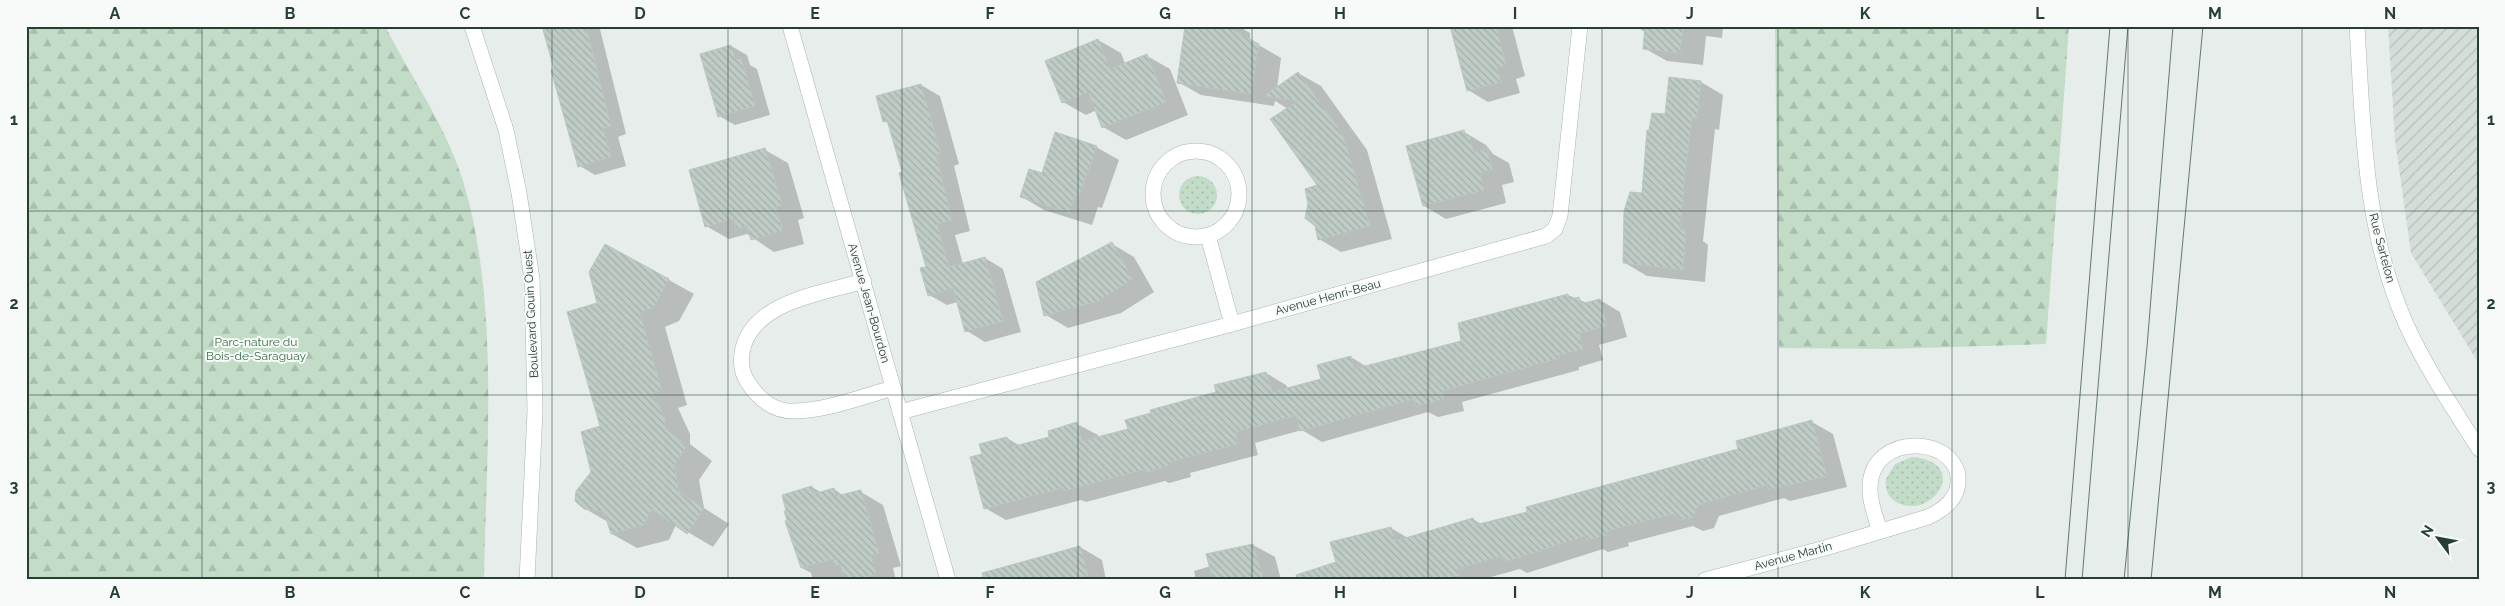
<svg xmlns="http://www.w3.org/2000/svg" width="2505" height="606" font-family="Raleway,sans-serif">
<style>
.industrial{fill:url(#industrial-furrows)}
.green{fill:url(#green-dots)}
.forest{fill:url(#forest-firs)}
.shadow{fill:#0003}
.building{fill:url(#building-back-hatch);stroke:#bac6c0}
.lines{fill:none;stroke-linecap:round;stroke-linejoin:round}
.minor-casing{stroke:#aab5b0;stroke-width:16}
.tertiary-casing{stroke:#aab5b0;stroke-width:16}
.minor{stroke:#fff;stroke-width:15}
.tertiary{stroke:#fff;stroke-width:15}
.tram{stroke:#627971;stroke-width:1}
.grid{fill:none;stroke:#273e36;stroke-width:1;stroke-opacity:0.55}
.labels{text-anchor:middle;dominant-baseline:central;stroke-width:4;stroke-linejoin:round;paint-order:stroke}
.street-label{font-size:12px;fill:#273e36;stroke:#f7faf8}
.park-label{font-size:12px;fill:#367047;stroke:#f7faf8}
.neatline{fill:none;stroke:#273e36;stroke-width:2}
.grid-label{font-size:16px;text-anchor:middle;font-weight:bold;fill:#273e36}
</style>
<defs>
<pattern id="industrial-furrows" width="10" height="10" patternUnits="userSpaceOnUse" patternTransform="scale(1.25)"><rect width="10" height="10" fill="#d5ddd9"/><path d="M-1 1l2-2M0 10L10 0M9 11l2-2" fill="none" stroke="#b7bfbb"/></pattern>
<pattern id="green-dots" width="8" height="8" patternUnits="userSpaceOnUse" patternTransform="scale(1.25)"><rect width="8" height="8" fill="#c2dcc7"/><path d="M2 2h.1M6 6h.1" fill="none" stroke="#a7beac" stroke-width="1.8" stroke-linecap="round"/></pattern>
<pattern id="forest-firs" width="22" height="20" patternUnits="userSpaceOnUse" patternTransform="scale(1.25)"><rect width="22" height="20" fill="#c2dcc7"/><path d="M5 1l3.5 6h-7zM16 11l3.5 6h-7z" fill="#a7beac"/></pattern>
<pattern id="building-back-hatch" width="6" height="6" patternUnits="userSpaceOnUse" patternTransform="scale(1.25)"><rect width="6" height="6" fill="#bfcbc5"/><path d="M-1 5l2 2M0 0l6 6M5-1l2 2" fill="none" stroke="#a4afaa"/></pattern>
</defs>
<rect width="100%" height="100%" fill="#e7edea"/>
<!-- industrial -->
<path class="industrial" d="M 2388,26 L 2479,26 L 2479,364 L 2411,253 L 2395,140 Z"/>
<!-- green -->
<g class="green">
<circle cx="1198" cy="195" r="19"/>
<path d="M 1912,457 C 1972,462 1932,522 1896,502 C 1887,497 1885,488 1886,479 L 1895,464 Z"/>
</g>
<!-- forest -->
<g class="forest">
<path d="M 26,26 L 385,26 C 411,77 446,126 463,181 C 500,303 486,453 484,580 L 26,580 Z"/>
<path d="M 1775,26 L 2069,26 L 2046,344 L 1887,349 L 1779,348 Z"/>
</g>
<!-- shadow -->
<g class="shadow">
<path d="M 544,26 L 609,26 L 600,29 L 626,134 L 618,137 L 626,166 L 595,175 L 580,166 Z"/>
<path d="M 1202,26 L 1238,26 L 1250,33 L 1250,40 L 1281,58 L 1277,89 L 1298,73 L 1321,86 L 1367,150 L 1392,239 L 1341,252 L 1319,239 L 1319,185 L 1288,109 L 1275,101 L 1274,106 L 1201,95 L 1178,82 Z"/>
<path d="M 1457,26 L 1512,26 L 1525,76 L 1516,79 L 1520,93 L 1488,102 L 1468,90 Z"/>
<path d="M 1640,26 L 1723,26 L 1722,38 L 1706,36 L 1703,65 L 1667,61 L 1644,48 L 1646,33 L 1640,29 Z"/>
<path d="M 1098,40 L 1121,53 L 1125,64 L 1147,56 L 1170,69 L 1188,115 L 1126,140 L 1103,127 L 1097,110 L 1086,115 L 1063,102 Z"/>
<path d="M 731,46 L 747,55 L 750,65 L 757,69 L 770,115 L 735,125 L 719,116 Z"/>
<path d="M 1701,82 L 1723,95 L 1719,130 L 1715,129 L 1703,241 L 1708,245 L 1705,282 L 1647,276 L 1625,263 L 1666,115 Z"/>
<path d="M 921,85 L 940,96 L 959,164 L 954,166 L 970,231 L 955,235 L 963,264 L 985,258 L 1003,269 L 1021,332 L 985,342 L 967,331 L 958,302 L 947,305 L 929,295 L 927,268 L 903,173 L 890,124 L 884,121 Z"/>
<path d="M 1464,132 L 1486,145 L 1493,154 L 1509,163 L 1514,182 L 1502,185 L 1506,203 L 1446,219 L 1424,206 Z"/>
<path d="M 1096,147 L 1119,160 L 1102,208 L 1098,207 L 1092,225 L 1044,210 L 1022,197 L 1043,174 Z"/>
<path d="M 765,150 L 788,163 L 804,218 L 798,220 L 804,244 L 774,252 L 747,234 L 729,239 L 706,226 Z"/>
<path d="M 1112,244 L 1134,257 L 1154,292 L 1121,313 L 1068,328 L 1046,315 Z"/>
<path d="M 669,280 L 694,294 L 679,321 L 665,327 L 687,405 L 678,408 L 690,434 L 690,444 L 712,461 L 699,480 L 704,508 L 729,524 L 713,547 L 676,525 L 669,540 L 637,548 L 612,534 L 608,522 L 584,508 L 602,427 L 568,313 Z"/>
<path d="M 1568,295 L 1587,303 L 1600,300 L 1620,312 L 1627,337 L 1599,345 L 1603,360 L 1579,367 L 1579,370 L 1462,402 L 1464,411 L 1438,417 L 1428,412 L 1322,442 L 1302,430 L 1255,443 L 1258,455 L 1190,473 L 1191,477 L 1169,483 L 1165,481 L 1086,502 L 1081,500 L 1006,520 L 985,508 L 983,455 L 1007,438 L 1020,446 L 1051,438 L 1077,424 L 1098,435 L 1098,438 L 1129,430 L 1266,373 L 1286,385 L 1288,389 L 1323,380 L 1351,357 L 1367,367 L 1463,341 Z"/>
<path d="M 1812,422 L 1833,434 L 1847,487 L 1790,501 L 1784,498 L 1719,516 L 1714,528 L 1703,531 L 1693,526 L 1628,543 L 1629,546 L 1608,552 L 1603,549 L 1527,573 L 1520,569 L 1480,580 L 1342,580 L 1391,528 L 1408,538 L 1473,519 L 1483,525 L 1529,513 L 1739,450 Z"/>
<path d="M 812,487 L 822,493 L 834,489 L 844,496 L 861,492 L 883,505 L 901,566 L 893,568 L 896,580 L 813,580 L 811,573 L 802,568 L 787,522 Z"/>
<path d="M 1253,545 L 1275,557 L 1281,580 L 1196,580 L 1194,571 L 1211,566 Z"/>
<path d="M 1080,547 L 1102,560 L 1106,580 L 1023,580 Z"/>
</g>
<!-- building -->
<g class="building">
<path d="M 542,26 L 586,26 L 611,126 L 603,128 L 611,157 L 578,167 L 551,70 L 554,69 Z"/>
<path d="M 1185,26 L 1226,26 L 1259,44 L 1251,94 L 1177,83 Z"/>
<path d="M 1450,26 L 1496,26 L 1506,65 L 1497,68 L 1501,82 L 1467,91 Z"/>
<path d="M 1645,26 L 1683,26 L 1680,53 L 1643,49 Z"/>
<path d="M 1098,39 L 1110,69 L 1147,54 L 1166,102 L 1102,128 L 1088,92 L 1062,103 L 1045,61 Z"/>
<path d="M 731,45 L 736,60 L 741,58 L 755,106 L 718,117 L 700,54 Z"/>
<path d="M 1298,72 L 1343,135 L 1370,226 L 1318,240 L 1315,226 L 1305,218 L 1308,204 L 1305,189 L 1317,185 L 1270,119 L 1298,101 L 1264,96 Z"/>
<path d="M 1669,77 L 1701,81 L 1697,118 L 1692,117 L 1685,174 L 1680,230 L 1686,230 L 1683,270 L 1623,263 L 1624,211 L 1630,192 L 1642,193 L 1647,130 L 1649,130 L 1652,113 L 1665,114 Z"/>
<path d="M 921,84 L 941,154 L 936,155 L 952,220 L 937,224 L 949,267 L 985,257 L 1003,321 L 965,332 L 953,288 L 928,296 L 920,268 L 926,267 L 899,173 L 902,172 L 887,120 L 883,122 L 876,96 Z"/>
<path d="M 1464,130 L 1465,136 L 1469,135 L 1474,152 L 1487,149 L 1492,169 L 1480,173 L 1484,190 L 1423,206 L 1406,146 Z"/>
<path d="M 1055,132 L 1097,146 L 1079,196 L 1075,195 L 1069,213 L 1020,197 L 1029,169 L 1042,173 Z"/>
<path d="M 765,148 L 782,205 L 776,207 L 782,231 L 751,240 L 747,226 L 736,229 L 734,219 L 705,227 L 689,170 Z"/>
<path d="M 1112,242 L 1133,279 L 1098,301 L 1044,316 L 1036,282 Z"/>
<path d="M 605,244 L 669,279 L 654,307 L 640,313 L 662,391 L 653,393 L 665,419 L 665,428 L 687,446 L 674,465 L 679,492 L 704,508 L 687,534 L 652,509 L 643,525 L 611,534 L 604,512 L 584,509 L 575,501 L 576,491 L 591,472 L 581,432 L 600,426 L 567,312 L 597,303 L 589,272 Z"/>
<path d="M 1568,294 L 1569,300 L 1579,297 L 1581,304 L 1600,299 L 1607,326 L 1579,333 L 1583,349 L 1559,355 L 1560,358 L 1442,391 L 1444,399 L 1416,406 L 1414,399 L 1300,431 L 1296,415 L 1235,432 L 1238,444 L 1170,462 L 1171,465 L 1147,472 L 1146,469 L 1064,491 L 1063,488 L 984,509 L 970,457 L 982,454 L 979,444 L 1007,437 L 1011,447 L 1049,437 L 1048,431 L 1077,422 L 1082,441 L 1128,429 L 1125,420 L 1151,413 L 1150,410 L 1216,392 L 1214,385 L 1266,372 L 1272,392 L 1321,379 L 1317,365 L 1351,356 L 1354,369 L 1461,341 L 1458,323 Z"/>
<path d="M 1812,420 L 1827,476 L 1768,490 L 1767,485 L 1698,505 L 1693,517 L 1681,520 L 1673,514 L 1607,531 L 1608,535 L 1586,540 L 1585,536 L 1505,562 L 1503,556 L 1457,569 L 1459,576 L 1444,580 L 1297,580 L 1296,575 L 1336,562 L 1330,542 L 1391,527 L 1395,541 L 1473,518 L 1475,525 L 1527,512 L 1526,507 L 1738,449 L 1736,441 Z"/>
<path d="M 812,486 L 814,494 L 834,488 L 836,496 L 861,490 L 879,553 L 871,555 L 876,574 L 857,580 L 845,580 L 840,564 L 835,566 L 833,559 L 801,568 L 785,521 L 787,520 L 784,511 L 786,511 L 782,495 Z"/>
<path d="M 1253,544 L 1264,580 L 1213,580 L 1206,554 Z"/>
<path d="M 1080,546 L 1088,575 L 1073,580 L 983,580 L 982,573 Z"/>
</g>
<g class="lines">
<defs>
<g id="minor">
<path d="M 790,26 L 948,580"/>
<path d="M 2357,26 C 2363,128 2364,230 2406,324 C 2426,368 2453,408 2479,449"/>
<circle cx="1196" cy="194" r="43"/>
<path d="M 1208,236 L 1232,324"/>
<path d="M 864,281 C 823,293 755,301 743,348 C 740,360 741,373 749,384 C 759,399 774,411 792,411 C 826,411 861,397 893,388"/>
<path d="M 900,412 L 1232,324 L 1546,236 L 1555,229 L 1560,216 L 1580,26"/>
<path d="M 1705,580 L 1825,548 L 1928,517 C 1941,511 1953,503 1957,489 C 1970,436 1868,427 1870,490 C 1870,504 1876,518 1880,531"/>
</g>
<path id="tertiary" d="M 472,26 L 506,130 L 519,193 L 532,279 L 535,411 L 527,580"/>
</defs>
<!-- minor casing -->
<use href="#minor" class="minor-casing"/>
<!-- tertiary casing -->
<use href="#tertiary" class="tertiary-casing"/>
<!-- minor -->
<use href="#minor" class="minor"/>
<!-- tertiary -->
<use href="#tertiary" class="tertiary"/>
<!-- tram -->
<g class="tram">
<path d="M 2065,580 L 2110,26"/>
<path d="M 2082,580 L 2128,26"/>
<path d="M 2124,580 L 2147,347 L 2173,26"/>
<path d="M 2151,580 L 2203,26"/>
</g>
</g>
<!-- grid -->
<path class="grid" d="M 202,26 L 202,580M 378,26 L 378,580M 552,26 L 552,580M 728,26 L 728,580M 902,26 L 902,580M 1078,26 L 1078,580M 1252,26 L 1252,580M 1428,26 L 1428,580M 1602,26 L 1602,580M 1778,26 L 1778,580M 1952,26 L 1952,580M 2128,26 L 2128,580M 2302,26 L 2302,580M 26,211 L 2479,211M 26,395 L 2479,395"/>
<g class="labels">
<!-- street labels -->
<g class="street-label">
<text transform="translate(2382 248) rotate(75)">Rue Sartelon</text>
<text transform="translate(1328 297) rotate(-15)">Avenue Henri-Beau</text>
<text transform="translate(869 303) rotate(74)">Avenue Jean-Bourdon</text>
<text transform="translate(531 314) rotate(-93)">Boulevard Gouin Ouest</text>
<text transform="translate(1793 556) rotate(-15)">Avenue Martin</text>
</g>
<!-- park labels -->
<g class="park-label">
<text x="256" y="342">Parc-nature du<tspan x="256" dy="14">Bois-de-Saraguay</tspan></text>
</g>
</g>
<!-- border -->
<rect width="2505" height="606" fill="none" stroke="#f7faf8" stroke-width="55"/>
<!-- north arrow -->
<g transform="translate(2438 538) rotate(302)" stroke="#f7faf8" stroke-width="4" paint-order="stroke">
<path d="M0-4L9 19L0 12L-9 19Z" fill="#273e36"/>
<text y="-8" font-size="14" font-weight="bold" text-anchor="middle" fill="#273e36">N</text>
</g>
<rect x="28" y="28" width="2450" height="550" class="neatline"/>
<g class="grid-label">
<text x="115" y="19">A</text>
<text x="290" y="19">B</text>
<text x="465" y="19">C</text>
<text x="640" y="19">D</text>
<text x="815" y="19">E</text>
<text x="990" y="19">F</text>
<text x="1165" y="19">G</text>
<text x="1340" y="19">H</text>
<text x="1515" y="19">I</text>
<text x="1690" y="19">J</text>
<text x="1865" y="19">K</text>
<text x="2040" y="19">L</text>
<text x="2215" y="19">M</text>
<text x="2390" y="19">N</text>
<text x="14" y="125">1</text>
<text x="2491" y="125">1</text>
<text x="14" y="309">2</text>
<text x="2491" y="309">2</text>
<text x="14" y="492">3</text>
<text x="2491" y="492">3</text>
<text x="115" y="598">A</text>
<text x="290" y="598">B</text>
<text x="465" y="598">C</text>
<text x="640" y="598">D</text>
<text x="815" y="598">E</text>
<text x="990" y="598">F</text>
<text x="1165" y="598">G</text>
<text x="1340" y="598">H</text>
<text x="1515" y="598">I</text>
<text x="1690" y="598">J</text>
<text x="1865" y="598">K</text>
<text x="2040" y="598">L</text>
<text x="2215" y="598">M</text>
<text x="2390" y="598">N</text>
</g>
</svg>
